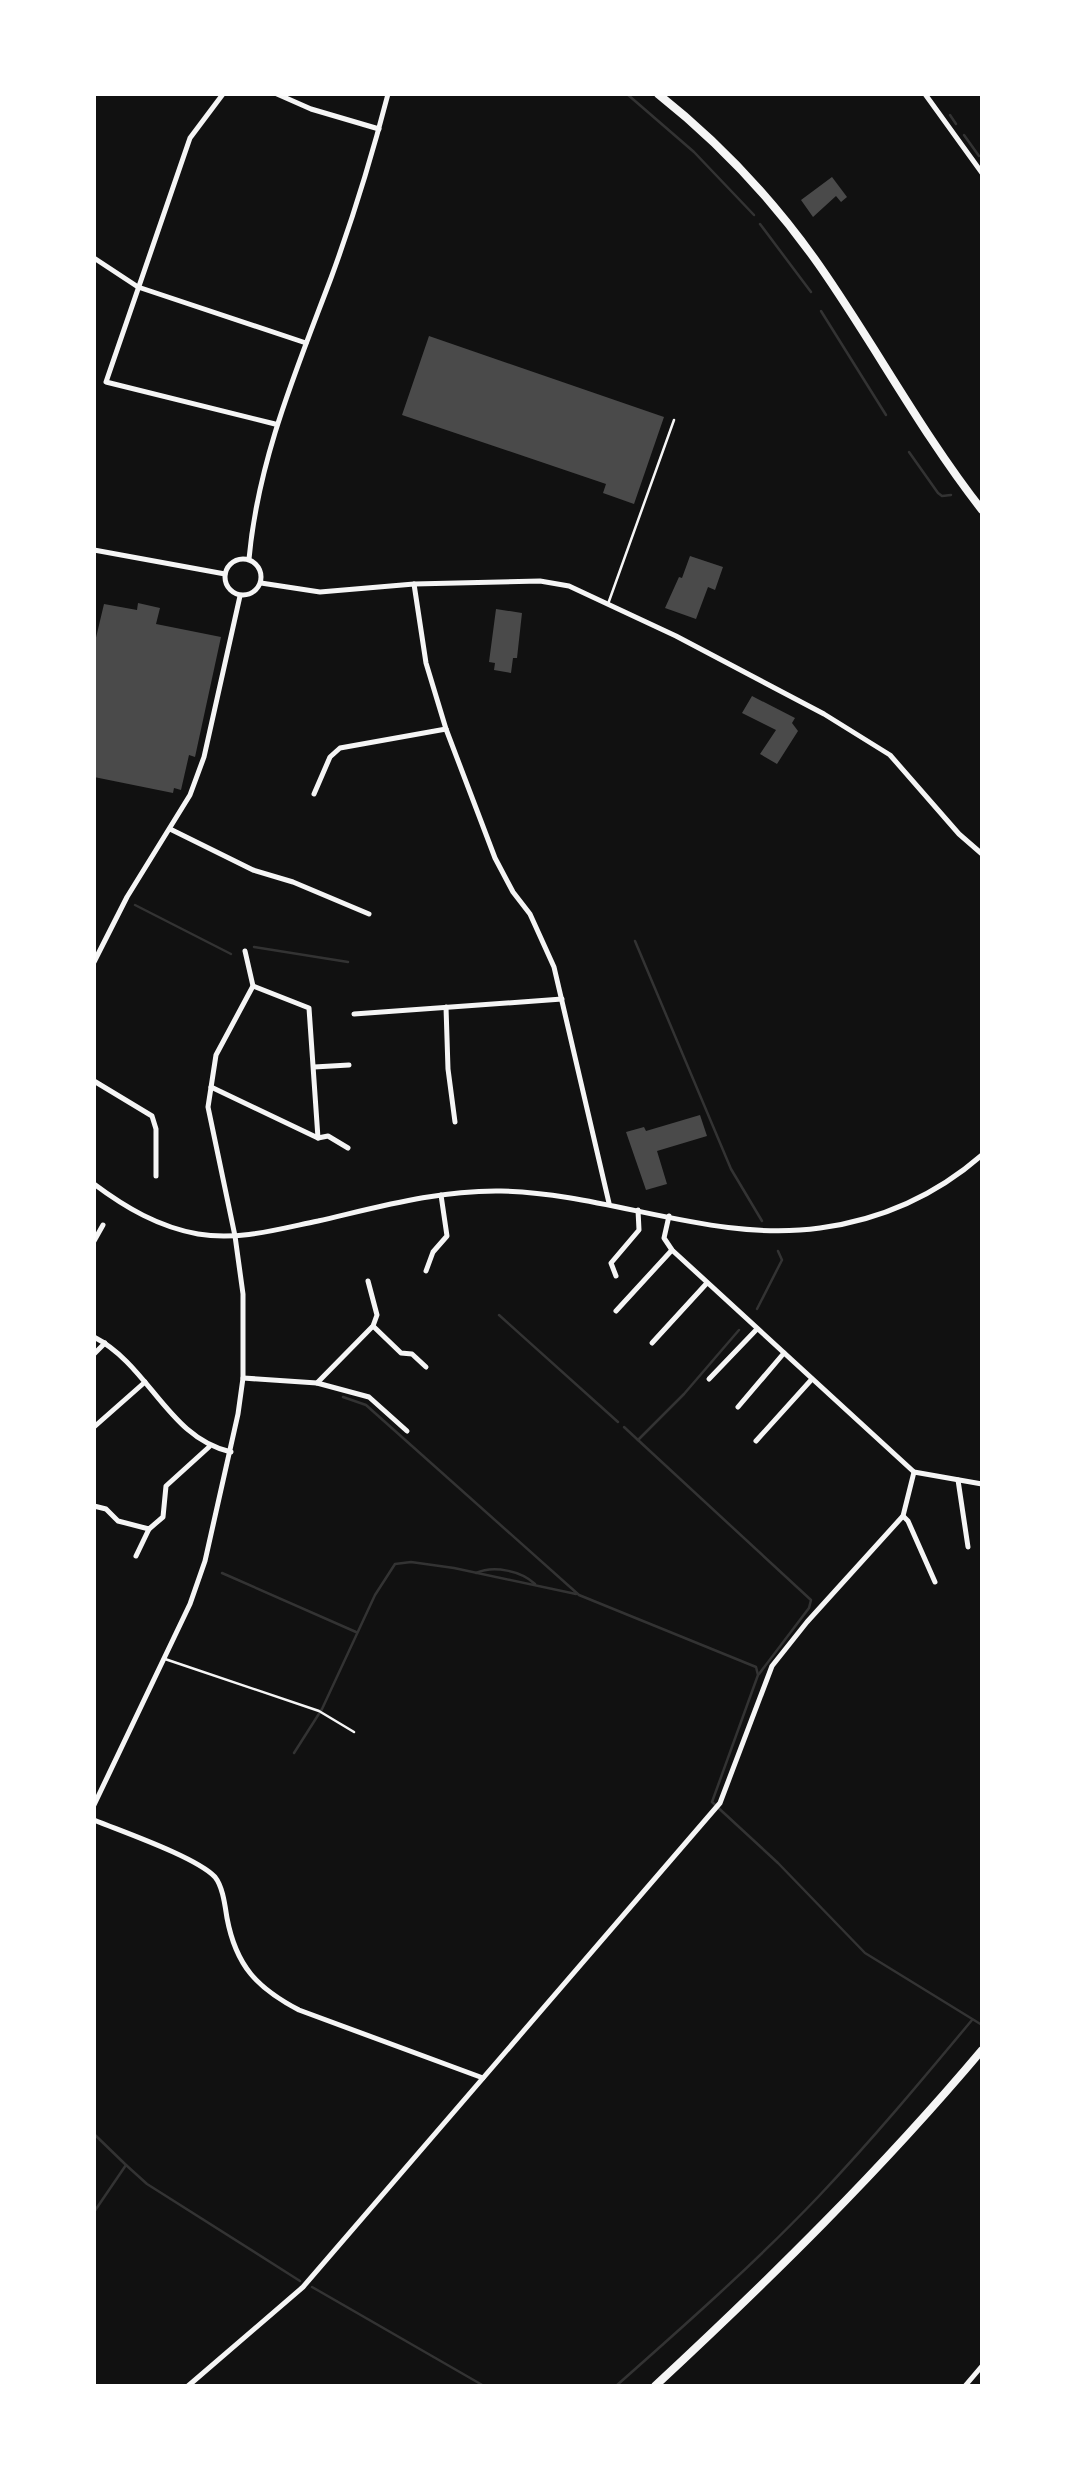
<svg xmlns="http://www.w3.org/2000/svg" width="1076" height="2480" font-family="Barlow,sans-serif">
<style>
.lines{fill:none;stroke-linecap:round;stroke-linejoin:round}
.stream{stroke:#333;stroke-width:2.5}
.building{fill:#4a4a4a}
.service{stroke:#f5f5f5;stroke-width:2.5}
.minor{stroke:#f5f5f5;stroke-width:5}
.secondary{stroke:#f5f5f5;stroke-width:8}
</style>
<rect width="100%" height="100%" fill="#111"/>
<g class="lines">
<!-- stream -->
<g class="stream">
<path d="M 627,94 L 694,152 L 754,215"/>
<path d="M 950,115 L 956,124"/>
<path d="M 964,135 L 979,156"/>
<path d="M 760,224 L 811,292"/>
<path d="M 821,311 L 886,415"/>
<path d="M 909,452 L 938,493 L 942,496 L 951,495"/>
<path d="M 135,905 L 231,954"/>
<path d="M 635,941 L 731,1169 L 762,1221"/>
<path d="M 254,947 L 348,962"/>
<path d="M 757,1309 L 782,1260 L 778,1251"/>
<path d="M 499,1315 L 618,1422"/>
<path d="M 739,1330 L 684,1394 L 638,1440 L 811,1600 L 809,1608 L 759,1674"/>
<path d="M 343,1397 L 366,1405 L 579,1595 L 756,1667 L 758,1675 L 712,1802 L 778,1863 L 865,1953 L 982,2025"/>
<path d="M 624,1427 L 638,1440"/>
<path d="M 222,1573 L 356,1632"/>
<path d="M 476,1573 C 494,1565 521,1571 535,1584"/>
<path d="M 294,1753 L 322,1709 L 375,1595 L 395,1564 L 411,1562 L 454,1568 L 576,1594"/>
<path d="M 94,2134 L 126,2165"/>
<path d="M 94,2212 L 126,2165 L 147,2184 L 300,2281"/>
<path d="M 312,2287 L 484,2386"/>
<path d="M 616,2386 C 685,2325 754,2264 818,2197 C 872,2140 922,2080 972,2020"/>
</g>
</g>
<!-- building -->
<g class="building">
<path d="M 832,177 L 847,197 L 841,202 L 836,196 L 813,217 L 801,200 Z"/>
<path d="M 429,336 L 664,417 L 634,504 L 603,493 L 606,484 L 402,415 Z"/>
<path d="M 690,556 L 723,567 L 715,590 L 708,587 L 696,619 L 665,608 L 679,577 L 682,578 Z"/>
<path d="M 138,603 L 160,608 L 156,624 L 221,637 L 195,757 L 189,755 L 181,790 L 174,788 L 173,793 L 94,777 L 94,646 L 104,604 L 137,610 Z"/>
<path d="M 496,609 L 522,613 L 517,658 L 513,658 L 511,673 L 494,670 L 495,663 L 489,662 Z"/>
<path d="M 752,696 L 795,718 L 792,723 L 798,731 L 777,764 L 760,754 L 776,730 L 742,713 Z"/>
<path d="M 700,1115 L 707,1136 L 657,1151 L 667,1184 L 646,1190 L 626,1132 L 644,1127 L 646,1131 Z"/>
</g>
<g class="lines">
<!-- service -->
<g class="service">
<path d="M 608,604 L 674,420"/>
<path d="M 165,1659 L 319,1711 L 354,1732"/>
</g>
<!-- minor -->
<g class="minor">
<path d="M 223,94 L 190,138 L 106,382 L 275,424"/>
<path d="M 277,94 L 311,109 L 379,129"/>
<path d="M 925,94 L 982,173"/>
<path d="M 94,258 L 138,287 L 306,343"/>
<path d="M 94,550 L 225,574"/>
<circle cx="243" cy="577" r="18"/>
<path d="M 249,559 C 258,460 296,371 331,278 C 353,218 372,156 388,94"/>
<path d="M 261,583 L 320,592 L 414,584 L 540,581 L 569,586 L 676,636 L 824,714 L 890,755 L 959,834 L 982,854"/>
<path d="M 414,584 L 426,663 L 446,729 L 495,858 L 513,892 L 530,914 L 554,967 L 609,1203"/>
<path d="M 314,794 L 330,757 L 340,748 L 446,729"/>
<path d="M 170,829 L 253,870 L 293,882 L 369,914"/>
<path d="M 94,962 L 127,897 L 190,795 L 204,757 L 240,596"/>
<path d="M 446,1007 L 448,1069 L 455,1122"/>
<path d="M 354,1014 L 562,999"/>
<path d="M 314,1067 L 349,1065"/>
<path d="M 94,1081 L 152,1116 L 156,1129 L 156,1176"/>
<path d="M 211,1087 L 318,1138 L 309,1008 L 253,986"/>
<path d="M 318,1138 L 328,1136 L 348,1148"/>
<path d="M 94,1184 C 126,1208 159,1227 198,1234 C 239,1241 279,1229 318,1221 C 379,1207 438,1190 501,1191 C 608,1193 713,1243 820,1228 C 880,1220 936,1195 982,1155"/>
<path d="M 669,1216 L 664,1238 L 672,1250 L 914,1472 L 982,1484"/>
<path d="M 94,1241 L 103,1225"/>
<path d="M 426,1271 L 433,1252 L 447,1236 L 441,1195"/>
<path d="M 616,1276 L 611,1263 L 639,1230 L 638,1210"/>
<path d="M 616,1311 L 672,1250"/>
<path d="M 373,1326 L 401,1353 L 412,1354 L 426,1367"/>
<path d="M 94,1337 C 150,1366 168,1438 231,1452"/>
<path d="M 652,1343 L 707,1283"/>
<path d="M 94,1354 L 105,1343"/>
<path d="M 243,1378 L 317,1383 L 373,1326 L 377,1315 L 368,1281"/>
<path d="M 709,1379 L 757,1329"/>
<path d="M 317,1383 L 369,1397 L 407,1431"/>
<path d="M 738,1407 L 784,1353"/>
<path d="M 94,1427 L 145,1382"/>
<path d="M 756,1441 L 812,1379"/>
<path d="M 958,1480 L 968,1547"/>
<path d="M 94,1506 L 106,1509 L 118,1521 L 149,1529 L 163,1517 L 166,1486 L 209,1447"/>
<path d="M 903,1516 L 908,1521 L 935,1582"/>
<path d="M 136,1556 L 149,1529"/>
<path d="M 94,1805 L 190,1604 L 205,1561 L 238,1414 L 243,1378 L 243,1294 L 235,1236 L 208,1107 L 216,1055 L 253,986 L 245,951"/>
<path d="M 94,1820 C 123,1832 196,1857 215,1877 C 223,1887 225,1906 227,1918 C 236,1966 257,1988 299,2010 L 483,2078"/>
<path d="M 188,2386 L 303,2287 L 720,1803 L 772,1666 L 807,1622 L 903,1516 L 914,1472"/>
<path d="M 965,2386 L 982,2366"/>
</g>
<!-- secondary -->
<g class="secondary">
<path d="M 658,94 C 720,143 774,201 819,265 C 875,345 921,432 982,510"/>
<path d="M 655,2386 C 770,2279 881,2170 982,2050"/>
</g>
</g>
<!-- border -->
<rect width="1076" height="2480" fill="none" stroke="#ffffff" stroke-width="192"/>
</svg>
